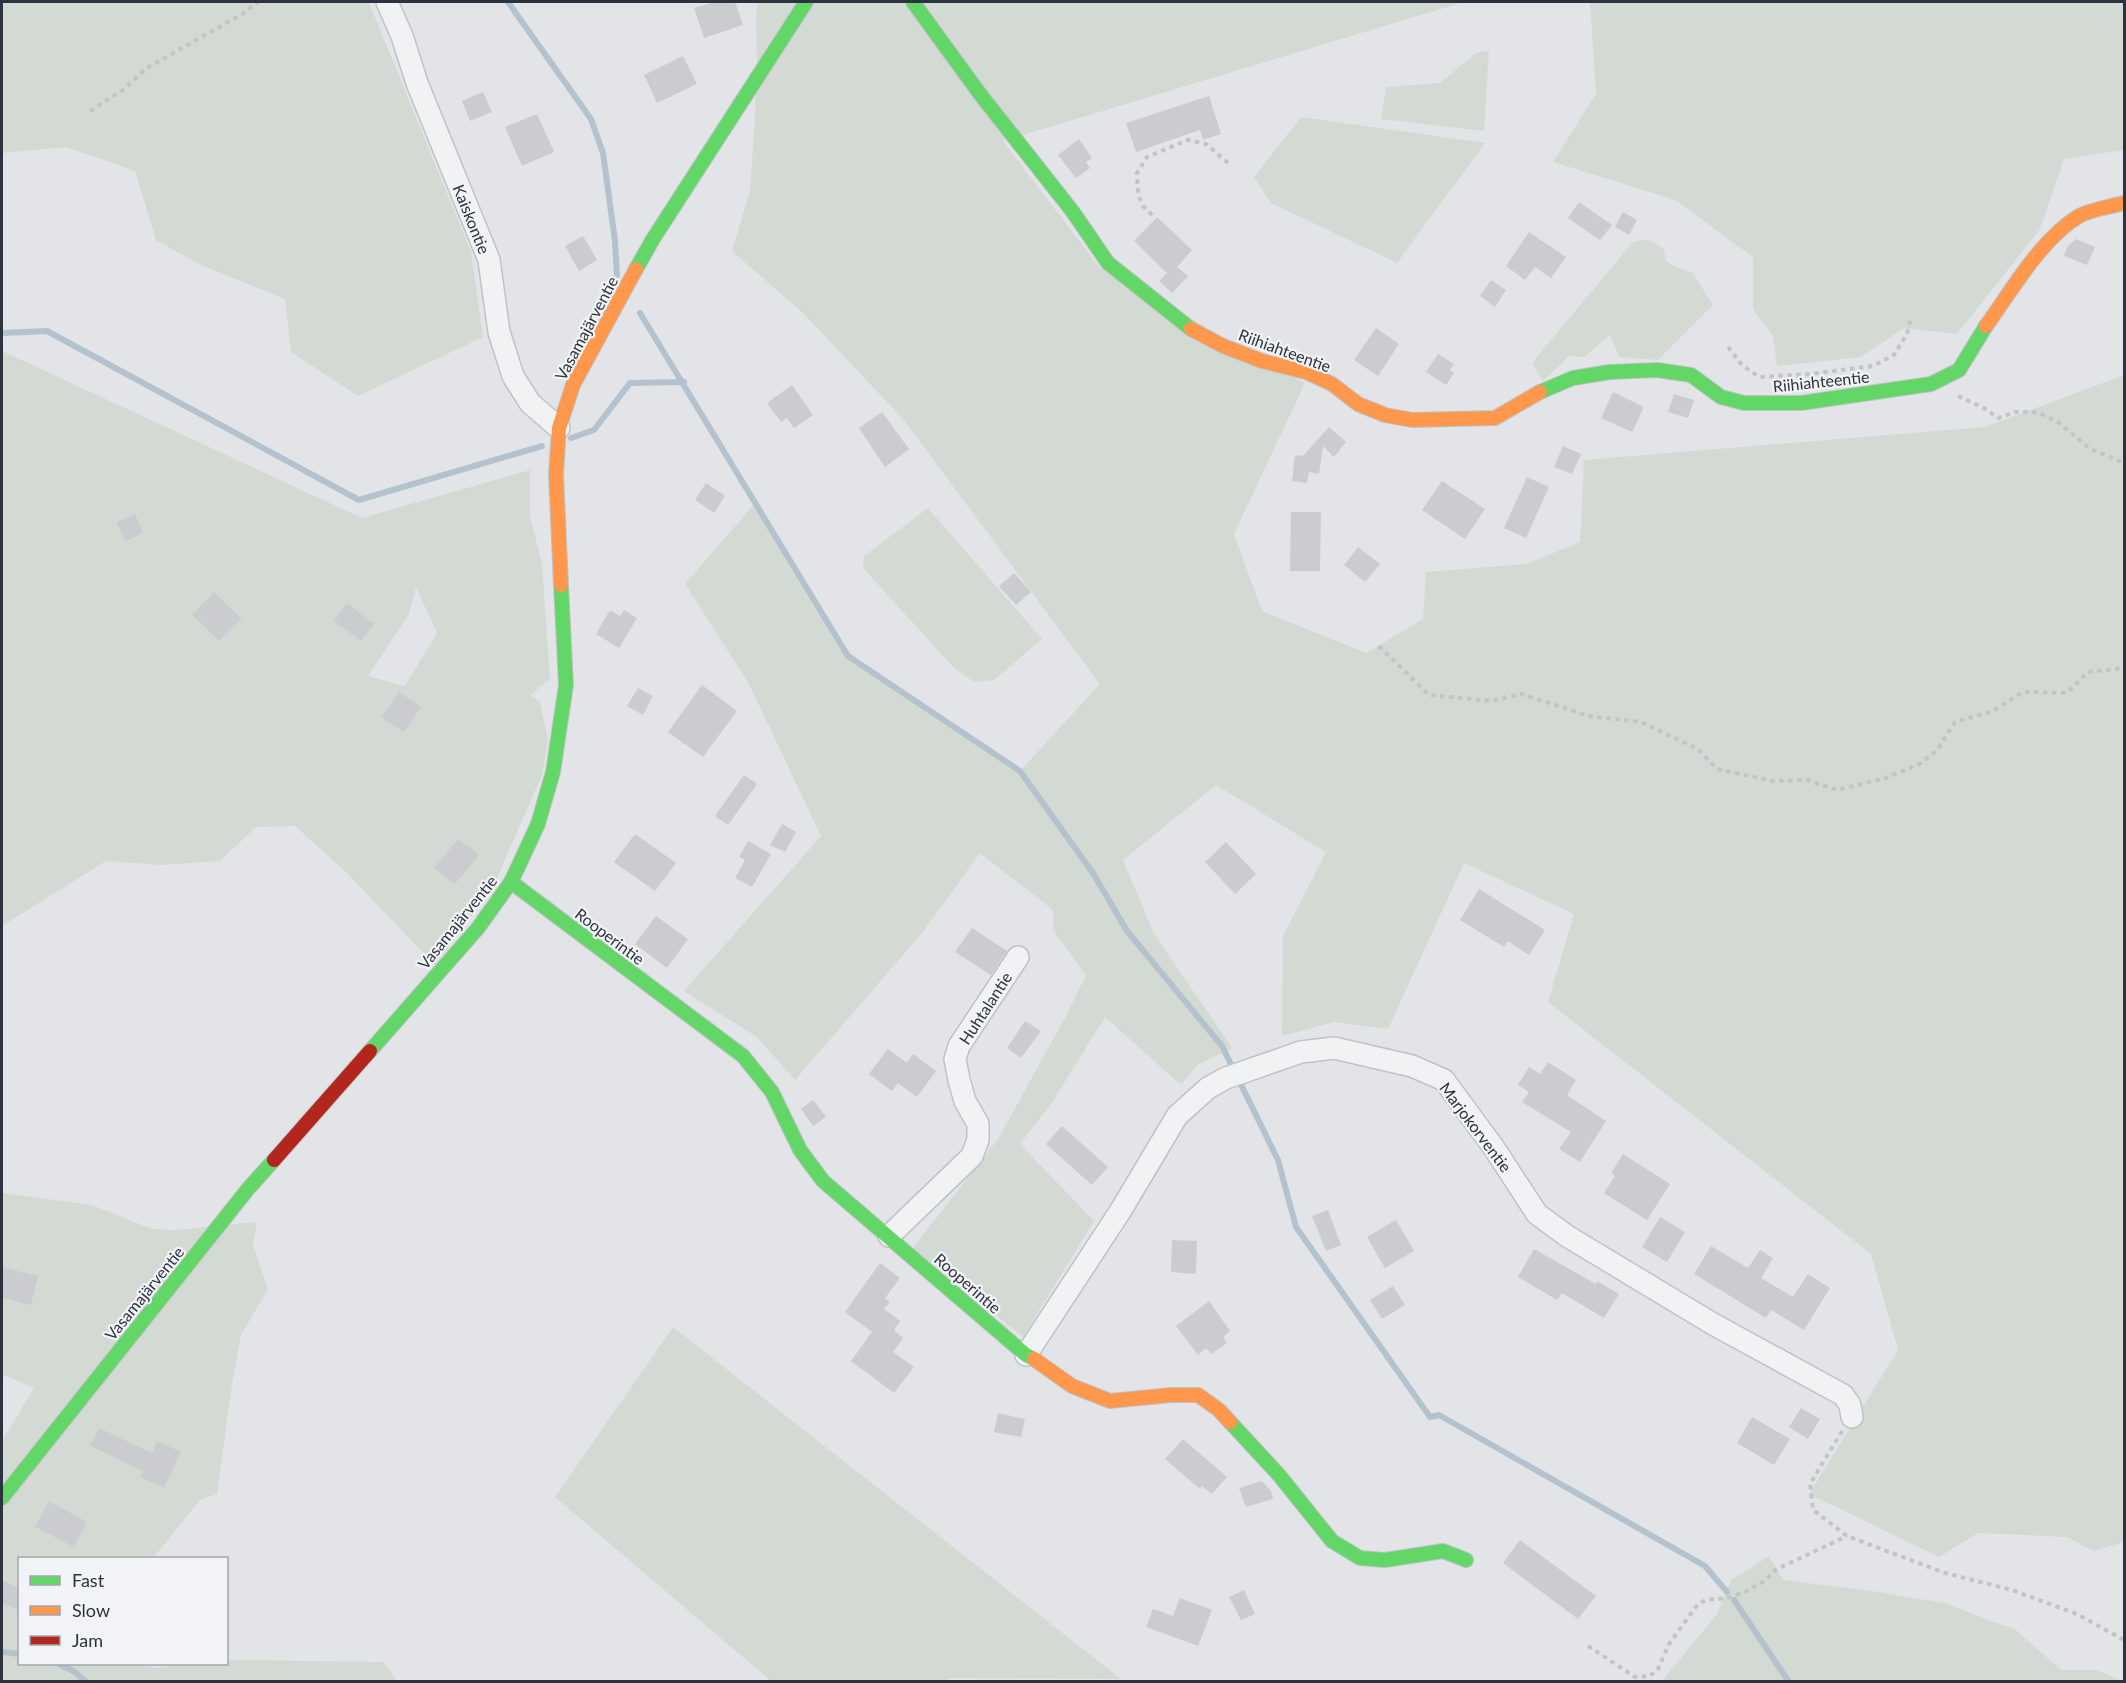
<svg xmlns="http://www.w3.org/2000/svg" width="2126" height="1683" font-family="Lato,sans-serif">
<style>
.green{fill:#d3dad3;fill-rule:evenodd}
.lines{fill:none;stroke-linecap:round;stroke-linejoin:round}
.stream{stroke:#b4c2ce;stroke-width:6}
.building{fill:#cbcccf}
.street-casing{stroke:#c1c2c5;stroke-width:24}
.fast-casing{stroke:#c1c2c5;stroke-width:16}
.slow-casing{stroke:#c1c2c5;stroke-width:16}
.jam-casing{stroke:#c1c2c5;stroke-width:16}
.path{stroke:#c2c5c7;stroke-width:4;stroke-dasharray:4.5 4.5;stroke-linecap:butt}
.street{stroke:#f1f2f4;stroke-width:21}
.fast{stroke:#63d668;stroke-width:14}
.slow{stroke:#ff974d;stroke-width:14}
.jam{stroke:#b3261e;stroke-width:14}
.labels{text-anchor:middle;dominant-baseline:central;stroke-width:4.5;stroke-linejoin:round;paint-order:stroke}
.street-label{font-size:16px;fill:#2c333e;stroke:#f1f3f6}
</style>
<rect width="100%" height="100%" fill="#e2e4e7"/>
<!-- green -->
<g class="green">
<path d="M 2,2 L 367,2 L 370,5 L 471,252 L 483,337 L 358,396 L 291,352 L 285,299 L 199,264 L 156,240 L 135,171 L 66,147 L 2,153 Z"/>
<path d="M 758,2 L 1464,2 L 1003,141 L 1100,268 L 1305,383 L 1234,534 L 1262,611 L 1366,653 L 1423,619 L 1426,572 L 1527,564 L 1580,542 L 1584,460 L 1985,427 L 2124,375 L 2124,1542 L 2093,1551 L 2067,1537 L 1978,1533 L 1939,1557 L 1809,1494 L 1898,1350 L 1871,1254 L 1548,1002 L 1574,914 L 1464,863 L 1388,1029 L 1334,1022 L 1282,1036 L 1283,936 L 1326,852 L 1216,785 L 1123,860 L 1153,932 L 1232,1048 L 1197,1065 L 1181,1085 L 1105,1017 L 1053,1101 L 1020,1144 L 1094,1221 L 1023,1337 L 913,1248 L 998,1139 L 1066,1016 L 1086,975 L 1053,930 L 1053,910 L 980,853 L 922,933 L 795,1080 L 757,1037 L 684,991 L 821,836 L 749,684 L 685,584 L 756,502 L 848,656 L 1020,771 L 1100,684 L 903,419 L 804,314 L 732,251 L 750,191 L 755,117 L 757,63 L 756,14 Z"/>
<path d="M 1590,2 L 2124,2 L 2124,150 L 2064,159 L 2040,229 L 1957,334 L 1904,328 L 1861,357 L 1777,366 L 1773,336 L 1753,309 L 1753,257 L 1675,200 L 1553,162 L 1596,94 Z"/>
<path d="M 1489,51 L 1484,131 L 1381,119 L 1386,87 L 1440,83 L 1477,52 Z"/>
<path d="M 1301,117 L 1485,143 L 1397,263 L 1271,203 L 1254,177 Z"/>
<path d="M 1649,239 L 1664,249 L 1666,261 L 1677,268 L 1692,272 L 1713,305 L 1658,360 L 1619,357 L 1610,335 L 1584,357 L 1569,356 L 1543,381 L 1532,363 L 1633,242 Z"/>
<path d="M 2,351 L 362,518 L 530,470 L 530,516 L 542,564 L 550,679 L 530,695 L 540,702 L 548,741 L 542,775 L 493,887 L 435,965 L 346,872 L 295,826 L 256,827 L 220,861 L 161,865 L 106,861 L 2,926 ZM 416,587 L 437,633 L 405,686 L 368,676 L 409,614 Z"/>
<path d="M 928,508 L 1042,639 L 994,680 L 974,682 L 954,668 L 863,568 L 864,556 Z"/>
<path d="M 2,1193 L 92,1205 L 152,1229 L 177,1230 L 257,1222 L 253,1246 L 268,1289 L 241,1335 L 232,1384 L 217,1494 L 200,1500 L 153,1558 L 20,1558 L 20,1664 L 136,1664 L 156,1668 L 182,1664 L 226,1664 L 227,1660 L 383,1662 L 397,1681 L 2,1681 L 2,1441 L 34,1388 L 2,1374 Z"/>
<path d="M 673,1327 L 1121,1679 L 950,1678 L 941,1682 L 771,1681 L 555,1497 Z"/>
<path d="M 1769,1556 L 1783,1580 L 1872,1591 L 1944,1603 L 2016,1630 L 2061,1670 L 2096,1670 L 2122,1681 L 1662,1681 L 1717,1614 L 1731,1580 Z"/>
</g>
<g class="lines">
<!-- stream -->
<g class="stream">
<path d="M 508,2 L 591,119 L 603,153 L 615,241 L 617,275"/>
<path d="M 640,313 L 848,656 L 1020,771 L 1093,873 L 1127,931 L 1222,1046 L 1278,1160 L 1296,1227 L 1430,1417 L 1439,1415 L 1705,1566 L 1727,1592"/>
<path d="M 2,333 L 47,331 L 359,500 L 542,446"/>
<path d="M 571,438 L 594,430 L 630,383 L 684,382"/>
<path d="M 1734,1600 L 1789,1682"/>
<path d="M 2,1652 L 20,1654"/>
<path d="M 59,1664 L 75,1672 L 86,1682"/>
</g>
</g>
<!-- building -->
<g class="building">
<path d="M 715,2 L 735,2 L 743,25 L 704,38 L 694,8 Z"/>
<path d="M 683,56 L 697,84 L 657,103 L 644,75 Z"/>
<path d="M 483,92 L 492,112 L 470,121 L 462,101 Z"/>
<path d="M 1209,96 L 1221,134 L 1203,140 L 1200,130 L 1136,152 L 1126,123 Z"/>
<path d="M 537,114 L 554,152 L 522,166 L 505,127 Z"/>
<path d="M 1079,139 L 1092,158 L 1086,162 L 1090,168 L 1076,178 L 1058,155 Z"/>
<path d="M 1579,202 L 1612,225 L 1600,240 L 1568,218 Z"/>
<path d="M 1623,212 L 1637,220 L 1629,235 L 1615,227 Z"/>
<path d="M 1157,217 L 1192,250 L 1177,267 L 1188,276 L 1172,293 L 1159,281 L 1167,273 L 1134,241 Z"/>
<path d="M 1529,232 L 1566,257 L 1551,278 L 1535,267 L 1525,280 L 1506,266 Z"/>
<path d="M 583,236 L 597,260 L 579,271 L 565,246 Z"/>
<path d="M 2076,239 L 2095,247 L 2087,265 L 2064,256 L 2068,246 Z"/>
<path d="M 1491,280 L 1506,290 L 1495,307 L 1480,296 Z"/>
<path d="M 1376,328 L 1399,344 L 1378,376 L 1354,360 Z"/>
<path d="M 1438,354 L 1454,364 L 1450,370 L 1454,373 L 1446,385 L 1426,372 Z"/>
<path d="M 792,385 L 813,415 L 794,428 L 787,418 L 781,422 L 767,403 Z"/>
<path d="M 1613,392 L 1644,407 L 1632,432 L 1601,418 Z"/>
<path d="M 1674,394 L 1694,400 L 1688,418 L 1668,412 Z"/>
<path d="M 882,412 L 909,449 L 885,467 L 859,428 Z"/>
<path d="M 1329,427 L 1346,442 L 1334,457 L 1323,446 L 1319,474 L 1309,472 L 1307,483 L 1292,481 L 1295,455 L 1303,456 Z"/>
<path d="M 1563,446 L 1581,454 L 1572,474 L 1554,467 Z"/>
<path d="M 1527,477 L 1549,487 L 1526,538 L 1504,528 Z"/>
<path d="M 1442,481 L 1485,509 L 1465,539 L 1422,510 Z"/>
<path d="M 706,483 L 725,496 L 714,513 L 695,500 Z"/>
<path d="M 1291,512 L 1321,512 L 1320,571 L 1290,571 Z"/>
<path d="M 135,514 L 143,533 L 125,542 L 117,522 Z"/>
<path d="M 1358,547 L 1380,564 L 1365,582 L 1344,565 Z"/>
<path d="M 1014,573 L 1031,592 L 1016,605 L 999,586 Z"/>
<path d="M 214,592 L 242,619 L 219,641 L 192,615 Z"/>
<path d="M 347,603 L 374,624 L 361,641 L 334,621 Z"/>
<path d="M 610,610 L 620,616 L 624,610 L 637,618 L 619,648 L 596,634 Z"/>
<path d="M 702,685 L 737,711 L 703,757 L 668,732 Z"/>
<path d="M 638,688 L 653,696 L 643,715 L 627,706 Z"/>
<path d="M 399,692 L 421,707 L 404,732 L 381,717 Z"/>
<path d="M 744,775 L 757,784 L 728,825 L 715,816 Z"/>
<path d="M 782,824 L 796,832 L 785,852 L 770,845 Z"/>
<path d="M 635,834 L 676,863 L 655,891 L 614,862 Z"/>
<path d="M 458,839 L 479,855 L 455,884 L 434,868 Z"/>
<path d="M 748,841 L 771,854 L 752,887 L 735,878 L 745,860 L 739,857 Z"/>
<path d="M 1226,842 L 1256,874 L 1235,894 L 1205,862 Z"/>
<path d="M 1479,889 L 1545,930 L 1529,955 L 1508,941 L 1504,947 L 1460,920 Z"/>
<path d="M 656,916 L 688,939 L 667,968 L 635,944 Z"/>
<path d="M 972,928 L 1007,951 L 991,975 L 955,952 Z"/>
<path d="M 1025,1021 L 1041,1031 L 1021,1058 L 1007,1048 Z"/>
<path d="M 888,1049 L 907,1063 L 913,1054 L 936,1071 L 917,1097 L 898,1083 L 892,1091 L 869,1074 Z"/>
<path d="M 1548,1062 L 1576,1080 L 1567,1095 L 1606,1121 L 1580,1162 L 1559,1149 L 1571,1132 L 1522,1102 L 1529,1092 L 1518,1085 L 1529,1067 L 1540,1074 Z"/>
<path d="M 813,1100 L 826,1117 L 813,1126 L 801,1109 Z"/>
<path d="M 1062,1126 L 1108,1167 L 1092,1185 L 1046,1144 Z"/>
<path d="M 1623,1154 L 1670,1184 L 1647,1220 L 1604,1193 L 1615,1176 L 1611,1173 Z"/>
<path d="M 1328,1210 L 1341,1245 L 1326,1251 L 1312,1216 Z"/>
<path d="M 1660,1217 L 1685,1232 L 1667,1262 L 1642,1247 Z"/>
<path d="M 1396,1220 L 1414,1251 L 1385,1268 L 1367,1237 Z"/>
<path d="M 1172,1240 L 1197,1241 L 1196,1274 L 1171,1272 Z"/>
<path d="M 1711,1246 L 1748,1268 L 1760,1250 L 1773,1258 L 1761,1278 L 1793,1297 L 1808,1274 L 1830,1288 L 1804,1330 L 1771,1310 L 1766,1318 L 1694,1274 Z"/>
<path d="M 1534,1249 L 1596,1284 L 1597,1281 L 1619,1294 L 1604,1318 L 1562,1293 L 1557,1300 L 1518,1277 Z"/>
<path d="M 880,1263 L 900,1278 L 885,1298 L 890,1302 L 884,1309 L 900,1321 L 894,1330 L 903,1338 L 893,1352 L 914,1367 L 894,1393 L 851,1361 L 872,1332 L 845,1312 Z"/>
<path d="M 2,1267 L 38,1276 L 31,1305 L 2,1298 Z"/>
<path d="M 1393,1286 L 1405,1305 L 1382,1319 L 1370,1300 Z"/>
<path d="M 1209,1301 L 1230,1331 L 1223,1337 L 1227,1343 L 1211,1354 L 1206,1348 L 1198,1355 L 1176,1326 Z"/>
<path d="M 1801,1408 L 1820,1419 L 1808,1439 L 1789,1427 Z"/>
<path d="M 998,1413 L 1025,1419 L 1021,1437 L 994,1432 Z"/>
<path d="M 1752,1417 L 1790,1439 L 1774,1465 L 1737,1443 Z"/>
<path d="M 99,1428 L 152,1453 L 157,1441 L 181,1452 L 164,1488 L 141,1477 L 143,1471 L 90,1446 Z"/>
<path d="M 1183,1439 L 1227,1477 L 1212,1494 L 1202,1486 L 1200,1489 L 1165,1459 Z"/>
<path d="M 1262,1481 L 1271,1491 L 1273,1499 L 1246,1507 L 1239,1488 Z"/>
<path d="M 49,1501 L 87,1522 L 74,1547 L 35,1527 Z"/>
<path d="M 1520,1540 L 1596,1596 L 1578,1619 L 1503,1563 Z"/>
<path d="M 2,1580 L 20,1588 L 20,1611 L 2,1603 Z"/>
<path d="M 1244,1590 L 1255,1614 L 1241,1620 L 1229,1597 Z"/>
<path d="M 1180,1598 L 1212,1610 L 1198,1646 L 1146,1627 L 1153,1609 L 1173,1616 Z"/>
</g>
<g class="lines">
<defs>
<g id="street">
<path d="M 387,2 L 402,36 L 417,83 L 489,260 L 499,332 L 513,376 L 530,403 L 559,428"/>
<path d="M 889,1236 L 972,1156 L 978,1140 L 978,1124 L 965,1101 L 959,1080 L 955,1059 L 959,1046 L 1018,957"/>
<path d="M 1026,1355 L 1121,1210 L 1177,1116 L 1208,1088 L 1226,1078 L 1301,1052 L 1334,1048 L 1412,1066 L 1444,1080 L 1494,1148 L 1537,1214 L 1567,1236 L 1713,1324 L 1843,1395 L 1850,1405 L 1852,1417"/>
</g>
<g id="fast">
<path d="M 913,2 L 980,94 L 1073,212 L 1108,263 L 1191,329"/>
<path d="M 636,269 L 653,239 L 806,2"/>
<path d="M 1540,392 L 1573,378 L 1610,372 L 1657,370 L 1691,375 L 1721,397 L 1744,403 L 1801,403 L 1931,384 L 1959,370 L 1986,326"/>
<path d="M 511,882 L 743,1056 L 772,1092 L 800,1150 L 823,1181 L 1026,1355 L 1034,1359"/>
<path d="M 370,1051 L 478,928 L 511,882 L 538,824 L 553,772 L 566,685 L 561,585"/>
<path d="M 1230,1422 L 1279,1475 L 1332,1541 L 1360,1558 L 1385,1560 L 1443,1551 L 1466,1560"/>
<path d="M 2,1498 L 248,1189 L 274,1160"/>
</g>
<g id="slow">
<path d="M 1986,326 C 2012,290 2041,239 2079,216 C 2092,209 2110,207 2124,203"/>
<path d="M 1191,329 L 1223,346 L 1262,361 L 1306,372 L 1332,384 L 1358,404 L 1385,415 L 1412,420 L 1495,418 L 1540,392"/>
<path d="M 561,585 L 556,474 L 559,428 L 573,385 L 636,269"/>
<path d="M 1034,1359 L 1072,1386 L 1110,1401 L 1171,1395 L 1198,1395 L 1219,1410 L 1230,1422"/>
</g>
<path id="jam" d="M 274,1160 L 370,1051"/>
</defs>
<!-- street casing -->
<use href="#street" class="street-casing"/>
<!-- fast casing -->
<use href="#fast" class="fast-casing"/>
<!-- slow casing -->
<use href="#slow" class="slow-casing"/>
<!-- jam casing -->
<use href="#jam" class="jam-casing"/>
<!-- path -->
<g class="path">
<path d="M 90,111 L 123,90 L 147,68 L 244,13 L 258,2"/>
<path d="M 1152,215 L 1143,206 L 1138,194 L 1137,173 L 1147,157 L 1188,140 L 1206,144 L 1229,164"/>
<path d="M 1728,347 L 1742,365 L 1759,377 L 1810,374 L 1873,366 L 1894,355 L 1907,334 L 1910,321"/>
<path d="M 1958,396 L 1984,408 L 1998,418 L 2015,412 L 2037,412 L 2058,422 L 2089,448 L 2124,463"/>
<path d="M 1379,646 L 1429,695 L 1492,701 L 1521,694 L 1589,716 L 1641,722 L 1698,749 L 1717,769 L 1773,781 L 1807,780 L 1837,790 L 1883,779 L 1921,763 L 1938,749 L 1955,722 L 1993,711 L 2023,692 L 2067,693 L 2088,672 L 2124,668"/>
<path d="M 1842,1431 L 1810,1484 L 1813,1510 L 1847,1536 L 1945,1573 L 2012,1590 L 2077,1614 L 2124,1640"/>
<path d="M 1588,1646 L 1635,1677 L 1650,1676 L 1658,1669 L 1669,1644 L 1698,1604 L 1706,1600 L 1727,1598 L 1745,1592 L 1766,1580 L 1775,1570 L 1847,1536"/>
</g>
<!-- street -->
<use href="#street" class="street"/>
<!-- fast -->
<use href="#fast" class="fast"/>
<!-- slow -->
<use href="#slow" class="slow"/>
<!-- jam -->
<use href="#jam" class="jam"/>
</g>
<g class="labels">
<!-- street labels -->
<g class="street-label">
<text transform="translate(472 219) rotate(68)">Kaiskontie</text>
<text transform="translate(586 328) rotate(-62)">Vasamajärventie</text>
<text transform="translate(1285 350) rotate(20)">Riihiahteentie</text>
<text transform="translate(1821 381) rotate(-6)">Riihiahteentie</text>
<text transform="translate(457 922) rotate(-51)">Vasamajärventie</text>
<text transform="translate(610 936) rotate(37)">Rooperintie</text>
<text transform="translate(985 1008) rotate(-57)">Huhtalantie</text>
<text transform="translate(1476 1127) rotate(53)">Marjokorventie</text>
<text transform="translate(968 1283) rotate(41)">Rooperintie</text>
<text transform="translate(144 1293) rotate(-51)">Vasamajärventie</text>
</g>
</g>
<!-- border -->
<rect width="2126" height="1683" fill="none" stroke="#2c333e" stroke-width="6"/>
<!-- legend -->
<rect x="18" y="1557" width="210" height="108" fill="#f1f3f6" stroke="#a2a6ac" stroke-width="1.5"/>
<rect x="30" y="1576" width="30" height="9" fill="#63d668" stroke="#a2a6ac" stroke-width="1.5"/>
<text x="72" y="1587" font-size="18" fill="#2c333e">Fast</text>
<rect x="30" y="1606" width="30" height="9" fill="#ff974d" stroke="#a2a6ac" stroke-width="1.5"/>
<text x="72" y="1617" font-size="18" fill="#2c333e">Slow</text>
<rect x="30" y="1636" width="30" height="9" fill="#b3261e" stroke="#a2a6ac" stroke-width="1.5"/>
<text x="72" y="1647" font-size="18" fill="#2c333e">Jam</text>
</svg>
